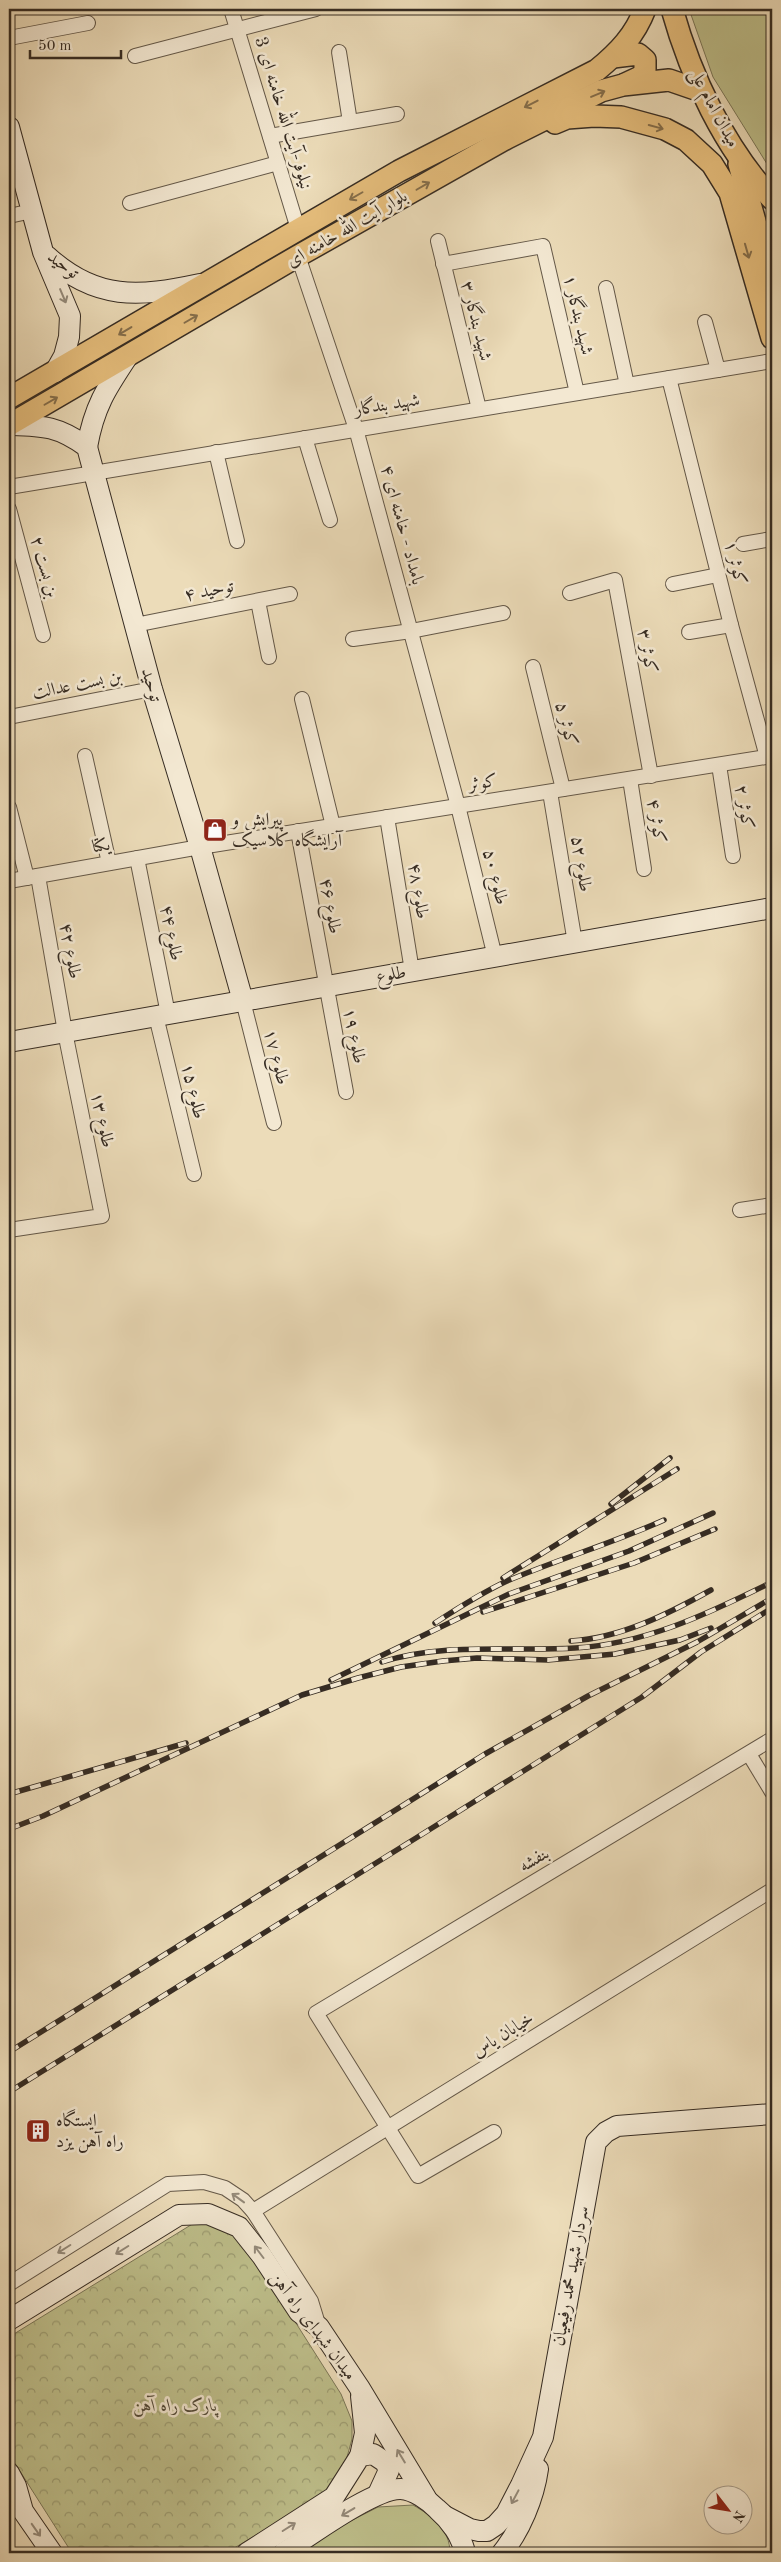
<svg xmlns="http://www.w3.org/2000/svg" width="781" height="2562" font-family="'Old Standard TT',Amiri,serif">
<style>
.green{fill:#bebf8b;stroke:#7a7657}
.park{fill:url(#park-crowns);stroke:#7a7657}
.lines{fill:none;stroke-linecap:round;stroke-linejoin:round}
.street-casing{stroke:#645848;stroke-width:16}
.secondary-casing{stroke:#362c23;stroke-width:22}
.primary-casing{stroke:#362c23;stroke-width:24}
.street{stroke:#f3e8d2;stroke-width:14}
.secondary{stroke:#f3e8d2;stroke-width:20}
.primary{stroke:#e6be7c;stroke-width:21}
.rail-casing{stroke:#362c23;stroke-width:5.5}
.rail{stroke:#f3e8d2;stroke-width:4;stroke-dasharray:11;stroke-linecap:butt}
.oneway{stroke:#856e4b}
.oneway2{stroke:#948a7a}
.labels{text-anchor:middle;dominant-baseline:central;stroke-width:5;stroke-linejoin:round;paint-order:stroke}
.street-label{font-size:18px;fill:#362c23;stroke:#f3e8d2}
.poi-label{font-size:18px;fill:#362c23;stroke:#f3e8d2;text-anchor:start}
.park-label{font-size:18px;font-style:italic;fill:#514938;stroke:#f3e8d2}
</style>
<defs>
<pattern id="park-crowns" width="20" height="18" patternUnits="userSpaceOnUse" patternTransform="scale(1.25)"><rect width="20" height="18" fill="#bebf8b"/><path d="M2 6a3 3 0 1 1 6 0M12 15a3 3 0 1 1 6 0" fill="none" stroke="#9b9b71"/></pattern>
</defs>
<rect width="100%" height="100%" fill="#ecdcb9"/>
<filter id="stains"><feTurbulence type="fractalNoise" baseFrequency=".004" numOctaves="4"/><feColorMatrix values="0 0 0 0 .2 0 0 0 0 .09 0 0 0 0 .02 0 0 0 .5 -.17"/></filter>
<radialGradient id="worn" r=".72"><stop offset=".6" stop-color="#630" stop-opacity="0"/><stop offset="1" stop-color="#630" stop-opacity=".3"/></radialGradient>
<!-- green -->
<g class="green">
<path d="M 689,9 L 772,9 L 772,172 L 713,77 Z"/>
<path d="M 413,2505 C 432,2516 450,2529 450,2553 L 301,2553 L 339,2527 L 378,2507 Z"/>
</g>
<!-- park -->
<path class="park" d="M 194,2223 C 223,2225 234,2231 252,2254 L 341,2394 L 352,2421 L 352,2439 L 341,2479 L 321,2496 L 226,2553 L 72,2553 L 9,2454 L 9,2337 Z"/>
<g class="lines">
<defs>
<g id="street">
<path d="M 231,9 L 298,229"/>
<path d="M 9,38 L 88,23"/>
<path d="M 339,52 L 350,122"/>
<path d="M 135,56 L 316,9"/>
<path d="M 270,136 L 397,114"/>
<path d="M 130,203 L 278,163"/>
<path d="M 9,216 L 32,211"/>
<path d="M 438,241 L 479,409"/>
<path d="M 298,256 L 356,429 L 458,806 L 495,957"/>
<path d="M 443,264 L 543,246 L 577,393"/>
<path d="M 606,288 L 627,385"/>
<path d="M 705,322 L 718,370"/>
<path d="M 669,378 L 731,625 L 767,757"/>
<path d="M 305,438 L 330,520"/>
<path d="M 216,452 L 237,541"/>
<path d="M 9,487 L 772,361"/>
<path d="M 9,509 L 43,635"/>
<path d="M 743,544 L 772,539"/>
<path d="M 673,584 L 718,575"/>
<path d="M 570,593 L 615,580 L 651,776"/>
<path d="M 258,601 L 269,657"/>
<path d="M 135,625 L 290,594"/>
<path d="M 689,632 L 731,625"/>
<path d="M 353,639 L 411,631 L 503,613"/>
<path d="M 533,667 L 563,789"/>
<path d="M 302,699 L 333,826"/>
<path d="M 9,717 L 152,689"/>
<path d="M 85,756 L 109,863"/>
<path d="M 719,765 L 733,856"/>
<path d="M 630,779 L 644,869"/>
<path d="M 550,792 L 575,943"/>
<path d="M 9,807 L 27,878"/>
<path d="M 387,817 L 412,971"/>
<path d="M 298,831 L 346,1092"/>
<path d="M 137,858 L 168,1014"/>
<path d="M 9,881 L 200,847 L 772,756"/>
<path d="M 243,1001 L 274,1123"/>
<path d="M 156,1016 L 194,1174"/>
<path d="M 740,1210 L 772,1205"/>
<path d="M 9,1230 L 102,1216 L 65,1032 L 38,876"/>
<path d="M 749,1754 L 772,1792"/>
<path d="M 494,2132 L 418,2176 L 316,2013 L 772,1739"/>
<path d="M 253,2211 L 772,1890"/>
<path d="M 9,2284 L 168,2184 L 204,2182 L 225,2188 L 243,2200 L 253,2211 L 311,2301 L 319,2327"/>
</g>
<g id="secondary">
<path d="M 9,127 L 43,252 L 70,316 L 69,337 L 64,356 L 55,372"/>
<path d="M 47,256 C 96,301 139,297 200,284"/>
<path d="M 10,425 C 44,426 58,426 87,447 L 152,689 L 200,847 L 243,1001"/>
<path d="M 87,447 C 94,407 106,389 128,356"/>
<path d="M 9,1042 L 772,908"/>
<path d="M 9,2320 L 179,2215 L 208,2214 L 239,2227 L 262,2256 L 299,2312 L 319,2327 L 359,2387 L 426,2498"/>
<path d="M 360,2456 L 365,2433 L 361,2396"/>
<path d="M 9,2473 L 16,2486 L 23,2511 L 52,2553"/>
<path d="M 445,2516 L 470,2529 L 479,2531 L 487,2531 L 496,2525 L 506,2514 L 521,2485 L 543,2437 L 596,2142 L 606,2132 L 617,2126 L 772,2114"/>
<path d="M 247,2553 L 334,2497 L 360,2456 L 373,2454 L 385,2462 L 389,2470 L 378,2494"/>
<path d="M 283,2553 C 307,2538 374,2488 401,2489 C 414,2490 428,2500 437,2509 C 450,2520 462,2537 465,2553"/>
<path d="M 502,2553 C 520,2531 534,2498 538,2469"/>
</g>
<g id="primary">
<path d="M 672,9 C 691,77 724,147 772,199"/>
<path d="M 613,57 L 638,54 L 645,60 L 645,72 L 640,77 L 625,84"/>
<path d="M 555,123 L 567,118 L 594,116 L 621,117 L 665,129 L 686,140 L 712,164 L 730,193 L 772,338"/>
<path d="M 739,164 L 772,282"/>
<path d="M 9,398 L 399,171 L 597,70 C 619,52 635,35 645,9"/>
<path d="M 9,425 L 298,256 L 507,138 L 601,91 L 623,85 L 669,80 L 701,91"/>
</g>
</defs>
<!-- street casing -->
<use href="#street" class="street-casing"/>
<!-- secondary casing -->
<use href="#secondary" class="secondary-casing"/>
<!-- primary casing -->
<use href="#primary" class="primary-casing"/>
<!-- street -->
<use href="#street" class="street"/>
<!-- secondary -->
<use href="#secondary" class="secondary"/>
<!-- primary -->
<use href="#primary" class="primary"/>
<defs>
<g id="rail">
<path d="M 611,1504 L 670,1458"/>
<path d="M 503,1578 L 677,1469"/>
<path d="M 483,1612 L 634,1563 L 715,1529"/>
<path d="M 435,1623 C 458,1608 481,1593 507,1581 C 559,1559 613,1543 664,1520"/>
<path d="M 571,1641 C 621,1638 668,1614 711,1590"/>
<path d="M 382,1662 C 445,1642 510,1652 575,1648 C 644,1644 705,1615 766,1585"/>
<path d="M 331,1680 L 509,1594 L 629,1551 L 713,1513"/>
<path d="M 9,1794 L 186,1743"/>
<path d="M 9,1829 L 43,1816 L 302,1695 L 358,1678 L 401,1667 L 443,1661 L 477,1658 L 548,1660 L 615,1654 L 680,1640 L 711,1628"/>
<path d="M 9,2052 L 485,1754 L 588,1696 L 697,1642 L 772,1598"/>
<path d="M 9,2092 L 642,1697 L 701,1652 L 772,1608"/>
</g>
</defs>
<!-- rail casing -->
<use href="#rail" class="rail-casing"/>
<!-- rail -->
<use href="#rail" class="rail"/>
</g>
<!-- one-way arrows -->
<defs><path id="oneway-shaft" d="M-6 0H5M1.5-3L5.5 0L1.5 3" fill="none" stroke-width="1.6" stroke-linecap="round" stroke-linejoin="round" transform="scale(1.25)"/></defs>
<g class="oneway">
<use href="#oneway-shaft" transform="translate(598 94) rotate(-23)"/>
<use href="#oneway-shaft" transform="translate(531 104) rotate(153)"/>
<use href="#oneway-shaft" transform="translate(656 127) rotate(15)"/>
<use href="#oneway-shaft" transform="translate(423 186) rotate(-30)"/>
<use href="#oneway-shaft" transform="translate(356 196) rotate(150)"/>
<use href="#oneway-shaft" transform="translate(747 251) rotate(74)"/>
<use href="#oneway-shaft" transform="translate(191 319) rotate(-30)"/>
<use href="#oneway-shaft" transform="translate(125 331) rotate(149)"/>
<use href="#oneway-shaft" transform="translate(51 401) rotate(-30)"/>
</g>
<g class="oneway2">
<use href="#oneway-shaft" transform="translate(63 296) rotate(67)"/>
<use href="#oneway-shaft" transform="translate(238 2198) rotate(-144)"/>
<use href="#oneway-shaft" transform="translate(64 2249) rotate(148)"/>
<use href="#oneway-shaft" transform="translate(122 2250) rotate(148)"/>
<use href="#oneway-shaft" transform="translate(259 2252) rotate(-127)"/>
<use href="#oneway-shaft" transform="translate(401 2456) rotate(-121)"/>
<use href="#oneway-shaft" transform="translate(515 2497) rotate(118)"/>
<use href="#oneway-shaft" transform="translate(348 2512) rotate(149)"/>
<use href="#oneway-shaft" transform="translate(289 2527) rotate(-32)"/>
<use href="#oneway-shaft" transform="translate(36 2530) rotate(55)"/>
</g>
<!-- icons -->
<defs>
<symbol id="shop-square" viewBox="-11 -11 22 22"><rect x="-9" y="-9" width="18" height="18" rx="4" fill="#8f2418" stroke="#f3e8d2"/><path d="M-5-2.5h2.3a2.7 3.5 0 0 1 5.4 0H5L5.5 6h-11ZM-1.5-2.5h3a1.5 2.3 0 0 0-3 0Z" fill="#fff"/></symbol>
<symbol id="building-square" viewBox="-11 -11 22 22"><rect x="-9" y="-9" width="18" height="18" rx="4" fill="#8f2418" stroke="#f3e8d2"/><path d="M-4-6H4V6H1V3H-1V6H-4ZM-2.5-4.3h1.7v1.8h-1.7ZM.8-4.3h1.7v1.8H.8ZM-2.5-1h1.7V.8h-1.7ZM.8-1h1.7V.8H.8Z" fill="#fff"/></symbol>
</defs>
<g fill-rule="evenodd">
<use href="#shop-square" x="201" y="816" width="28" height="28"/>
<use href="#building-square" x="24" y="2117" width="28" height="28"/>
</g>
<g class="labels">
<!-- street labels -->
<g class="street-label">
<text transform="translate(714 108) rotate(62)">میدان امام علی</text>
<text transform="translate(283 113) rotate(73)">نیلوفر-آیت الله خامنه ای 3</text>
<text transform="translate(347 229) rotate(-30)">بلوار آیت الله خامنه ای</text>
<text transform="translate(63 265) rotate(37)">توحید</text>
<text transform="translate(578 315) rotate(77)">شهید بندگار ۱</text>
<text transform="translate(476 321) rotate(76)">شهید بندگار ۳</text>
<text transform="translate(387 405) rotate(-9)">شهید بندگار</text>
<text transform="translate(402 525) rotate(75)">بامداد - خامنه ای ۴</text>
<text transform="translate(735 563) rotate(76)">کوثر ۱</text>
<text transform="translate(44 567) rotate(75)">بن بست ۲</text>
<text transform="translate(209 591) rotate(-11)">توحید ۴</text>
<text transform="translate(647 651) rotate(80)">کوثر ۳</text>
<text transform="translate(77 685) rotate(-11)">بن بست عدالت</text>
<text transform="translate(151 685) rotate(74)">توحید</text>
<text transform="translate(566 724) rotate(76)">کوثر ۵</text>
<text transform="translate(483 783) rotate(-9)">کوثر</text>
<text transform="translate(744 807) rotate(81)">کوثر ۲</text>
<text transform="translate(656 821) rotate(81)">کوثر ۴</text>
<text transform="translate(101 846) rotate(-10)">یکتا</text>
<text transform="translate(581 864) rotate(81)">طلوع ۵۲</text>
<text transform="translate(495 877) rotate(76)">طلوع ۵۰</text>
<text transform="translate(418 891) rotate(81)">طلوع ۴۸</text>
<text transform="translate(330 906) rotate(80)">طلوع ۴۶</text>
<text transform="translate(171 933) rotate(79)">طلوع ۴۴</text>
<text transform="translate(70 951) rotate(80)">طلوع ۴۲</text>
<text transform="translate(391 975) rotate(-10)">طلوع</text>
<text transform="translate(354 1036) rotate(79)">طلوع ۱۹</text>
<text transform="translate(276 1057) rotate(76)">طلوع ۱۷</text>
<text transform="translate(193 1091) rotate(77)">طلوع ۱۵</text>
<text transform="translate(102 1120) rotate(78)">طلوع ۱۳</text>
<text transform="translate(534 1860) rotate(-31)">بنفشه</text>
<text transform="translate(503 2035) rotate(-32)">خیابان یاس</text>
<text transform="translate(571 2276) rotate(-80)">سردار شهید محمد رفیعیان</text>
<text transform="translate(313 2326) rotate(53)">میدان شهدای راه آهن</text>
</g>
<!-- poi labels -->
<g class="poi-label">
<text x="232" y="820">پیرایش و<tspan x="232" dy="21">آرایشگاه کلاسیک</tspan></text>
<text x="56" y="2121">ایستگاه<tspan x="56" dy="21">راه آهن یزد</tspan></text>
</g>
<!-- park labels -->
<g class="park-label">
<text x="175" y="2406">پارک راه آهن</text>
</g>
</g>
<!-- margin -->
<rect width="781" height="2562" fill="none" stroke="#ecdcb9" stroke-width="30"/>
<rect x="10" y="10" width="761" height="2542" fill="none" stroke="#362c23" stroke-width="2.5"/>
<rect x="15" y="15" width="751" height="2532" fill="none" stroke="#362c23"/>
<!-- north arrow -->
<g transform="translate(728 2510) rotate(121)"><circle r="24" fill="#f3e8d2" stroke="#a79d8c"/>
<path d="M0-4L9 19L0 12L-9 19Z" fill="#8f2418"/>
<text y="-8" font-size="14" font-weight="bold" text-anchor="middle" fill="#362c23">N</text>
</g>
<!-- scale -->
<path d="M30 50v8h91v-8" fill="none" stroke="#362c23" stroke-width="2.5"/>
<text x="38" y="50" font-size="15" fill="#362c23" stroke="#f3e8d2" stroke-width="4" paint-order="stroke">50 m</text>
<rect width="100%" height="100%" filter="url(#stains)"/>
<rect width="100%" height="100%" fill="url(#worn)"/>
</svg>
